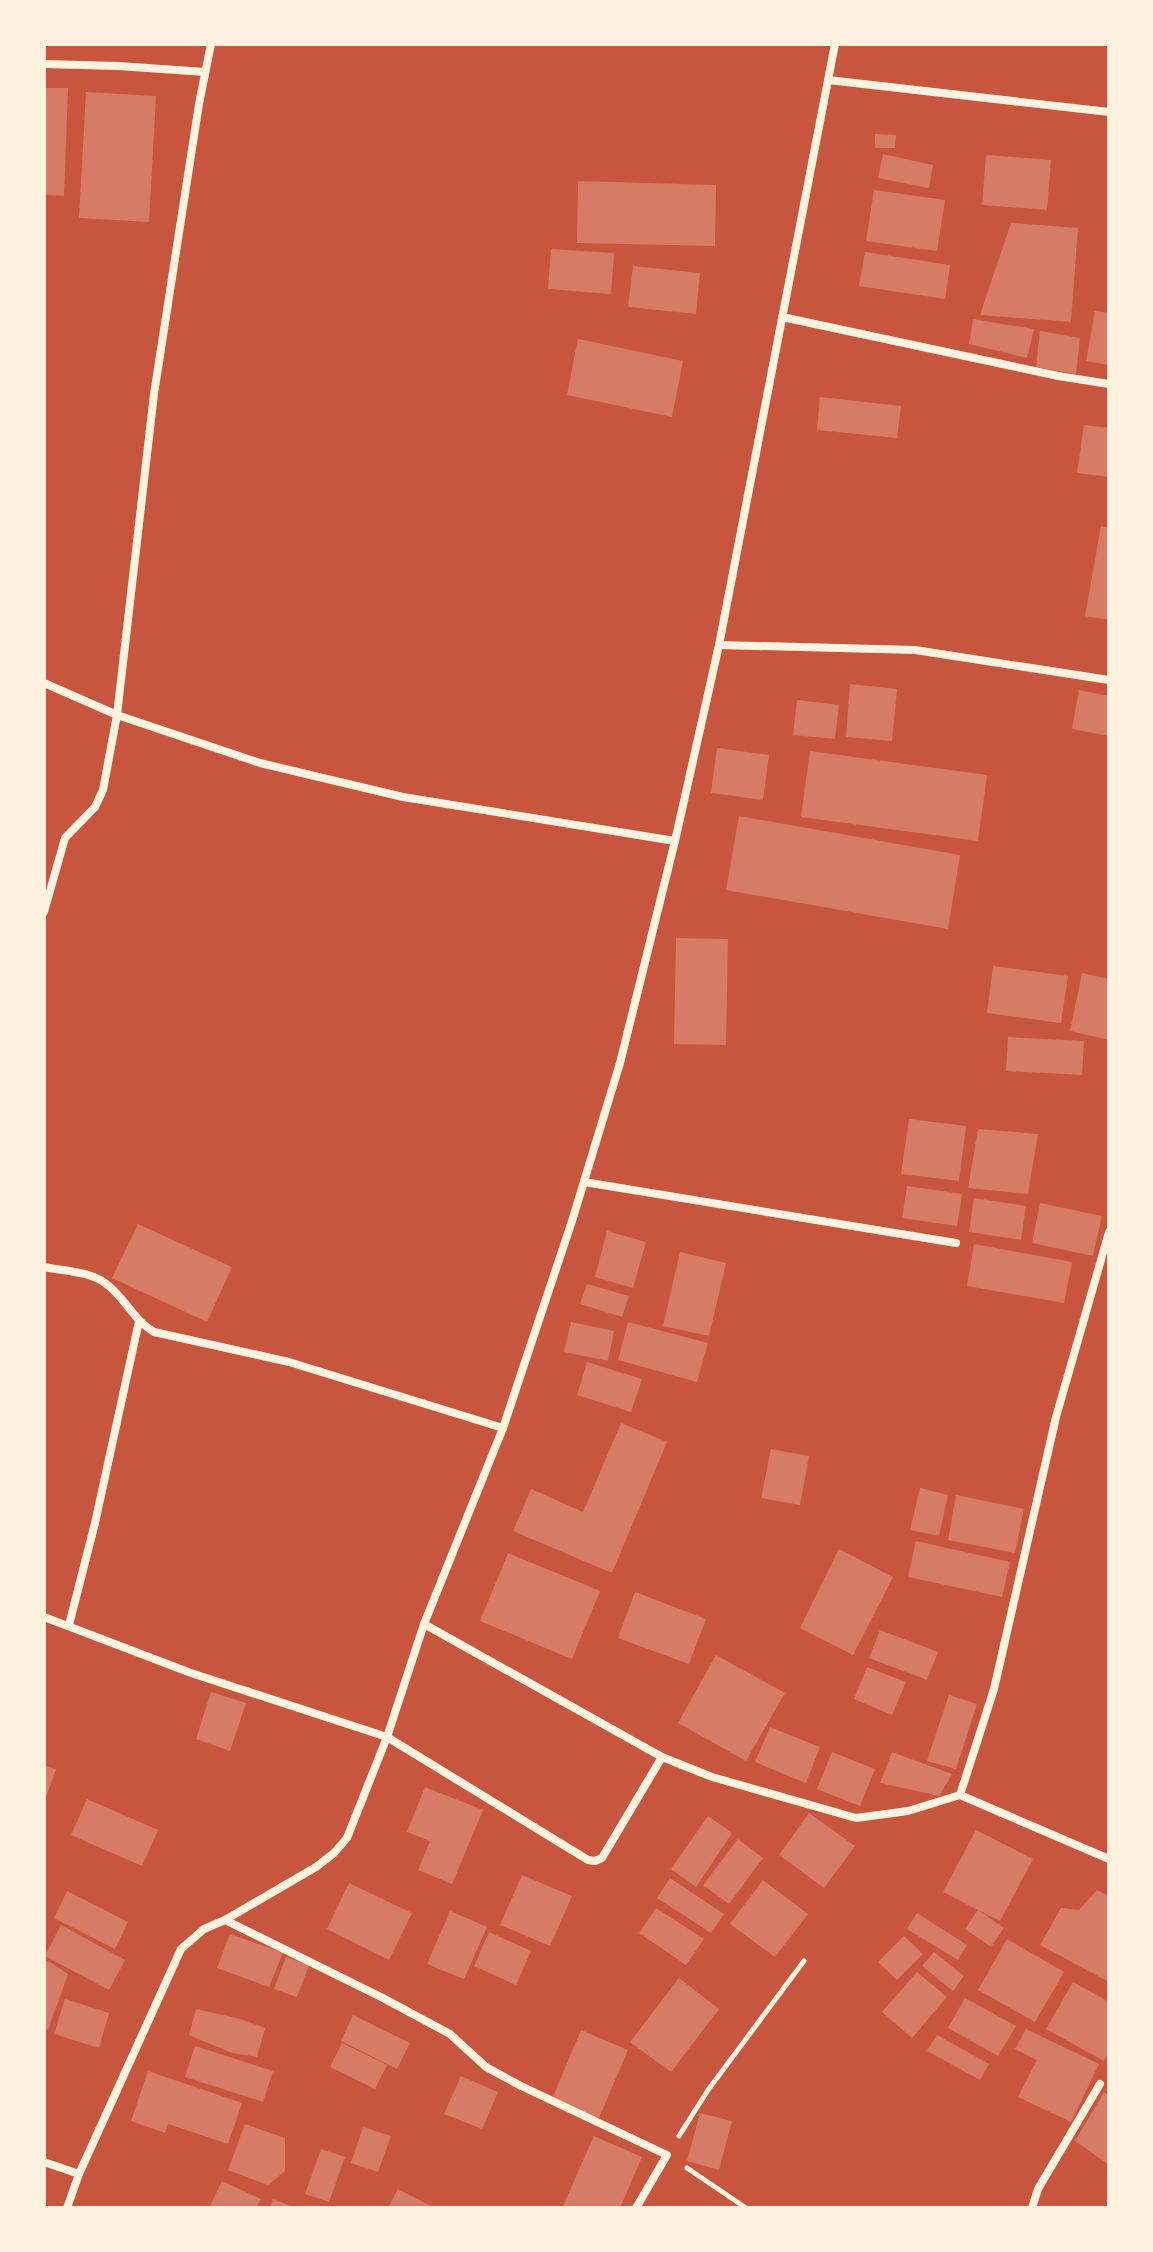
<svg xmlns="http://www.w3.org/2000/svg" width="1153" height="2252" font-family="'Work Sans',sans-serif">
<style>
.building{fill:#d67c66}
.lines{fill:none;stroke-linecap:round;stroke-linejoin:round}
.path{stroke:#fff3e0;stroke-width:5}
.minor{stroke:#fff3e0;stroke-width:8}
</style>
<rect width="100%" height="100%" fill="#c8553d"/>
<!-- building -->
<g class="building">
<path d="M 44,88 L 68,88 L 64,196 L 44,195 Z"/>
<path d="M 86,92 L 156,96 L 149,222 L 79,218 Z"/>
<path d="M 875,134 L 896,135 L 895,148 L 875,148 Z"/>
<path d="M 883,154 L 933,165 L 929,188 L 878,178 Z"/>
<path d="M 986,155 L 1051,160 L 1047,210 L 982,205 Z"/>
<path d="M 578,181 L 716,185 L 715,246 L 577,243 Z"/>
<path d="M 874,190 L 945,200 L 937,251 L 866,241 Z"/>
<path d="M 1011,223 L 1078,228 L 1071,322 L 980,315 Z"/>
<path d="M 551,249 L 614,253 L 611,294 L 548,289 Z"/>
<path d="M 865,252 L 950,265 L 945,299 L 859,286 Z"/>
<path d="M 633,266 L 700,273 L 696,314 L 628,307 Z"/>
<path d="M 1095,311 L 1109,313 L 1109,365 L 1086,361 Z"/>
<path d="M 973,319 L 1034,329 L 1027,358 L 969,344 Z"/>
<path d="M 1040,331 L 1080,338 L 1076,374 L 1036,367 Z"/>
<path d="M 578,339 L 683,361 L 672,417 L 567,395 Z"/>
<path d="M 820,397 L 901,406 L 897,438 L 817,430 Z"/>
<path d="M 1084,425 L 1109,428 L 1109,477 L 1077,473 Z"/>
<path d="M 1101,526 L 1109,528 L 1109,620 L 1085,616 Z"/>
<path d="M 850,684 L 897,689 L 892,741 L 846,737 Z"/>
<path d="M 1079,690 L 1109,696 L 1109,736 L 1072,729 Z"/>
<path d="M 797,700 L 839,705 L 835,739 L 793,735 Z"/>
<path d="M 717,748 L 769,755 L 763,800 L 711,793 Z"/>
<path d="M 810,751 L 987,775 L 978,841 L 801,817 Z"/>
<path d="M 739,816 L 960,855 L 948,929 L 726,890 Z"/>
<path d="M 676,938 L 728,939 L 726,1045 L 674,1044 Z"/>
<path d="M 993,966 L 1068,976 L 1061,1023 L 987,1013 Z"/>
<path d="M 1082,973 L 1109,979 L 1109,1040 L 1070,1031 Z"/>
<path d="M 1008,1037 L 1084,1041 L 1082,1075 L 1006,1071 Z"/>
<path d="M 909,1119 L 966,1126 L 959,1181 L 901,1174 Z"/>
<path d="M 978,1129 L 1038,1134 L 1028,1194 L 968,1188 Z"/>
<path d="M 907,1186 L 962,1194 L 957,1226 L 902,1218 Z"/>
<path d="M 974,1198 L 1026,1206 L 1021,1240 L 969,1232 Z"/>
<path d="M 1040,1203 L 1102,1216 L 1093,1256 L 1032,1243 Z"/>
<path d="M 138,1224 L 232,1267 L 207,1322 L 112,1278 Z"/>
<path d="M 607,1231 L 646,1242 L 633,1288 L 595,1277 Z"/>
<path d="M 974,1244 L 1072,1262 L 1064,1303 L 967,1286 Z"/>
<path d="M 680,1252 L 726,1263 L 709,1336 L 663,1326 Z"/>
<path d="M 587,1284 L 629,1296 L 622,1317 L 580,1304 Z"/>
<path d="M 571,1322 L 614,1331 L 608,1361 L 564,1352 Z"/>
<path d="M 628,1322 L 708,1343 L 697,1382 L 618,1360 Z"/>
<path d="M 587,1362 L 642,1379 L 631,1412 L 577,1395 Z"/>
<path d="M 621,1423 L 667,1442 L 612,1573 L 513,1531 L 531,1489 L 583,1512 Z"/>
<path d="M 771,1449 L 809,1456 L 800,1505 L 761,1498 Z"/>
<path d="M 920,1488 L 948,1495 L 939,1536 L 910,1530 Z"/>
<path d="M 956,1495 L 1024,1509 L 1015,1553 L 948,1540 Z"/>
<path d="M 916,1541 L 1010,1562 L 1002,1597 L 908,1577 Z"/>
<path d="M 839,1549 L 893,1577 L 853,1655 L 800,1628 Z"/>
<path d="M 508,1553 L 600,1591 L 572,1659 L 480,1621 Z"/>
<path d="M 635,1592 L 706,1619 L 689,1664 L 618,1638 Z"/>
<path d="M 880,1630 L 938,1652 L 927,1680 L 869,1658 Z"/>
<path d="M 716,1655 L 785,1693 L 746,1761 L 678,1723 Z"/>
<path d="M 867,1667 L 906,1682 L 892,1715 L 854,1699 Z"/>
<path d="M 211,1692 L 246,1703 L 230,1751 L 196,1739 Z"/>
<path d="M 949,1695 L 977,1704 L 956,1769 L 927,1761 Z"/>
<path d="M 770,1727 L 820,1747 L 806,1783 L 755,1762 Z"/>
<path d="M 832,1752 L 875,1769 L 860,1806 L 817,1789 Z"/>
<path d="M 892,1752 L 952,1774 L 939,1796 L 880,1783 Z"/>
<path d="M 44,1765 L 56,1769 L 44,1803 Z"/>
<path d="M 425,1787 L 483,1810 L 452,1884 L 418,1870 L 430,1841 L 407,1832 Z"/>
<path d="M 87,1799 L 158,1830 L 142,1866 L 71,1835 Z"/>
<path d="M 809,1813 L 855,1846 L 824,1888 L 779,1855 Z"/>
<path d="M 708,1816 L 732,1833 L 696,1887 L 671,1869 Z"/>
<path d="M 976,1830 L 1033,1859 L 1000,1921 L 978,1910 L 1004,1928 L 991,1947 L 965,1929 L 978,1910 L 943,1892 Z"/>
<path d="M 738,1839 L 763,1858 L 729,1904 L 703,1885 Z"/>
<path d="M 522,1875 L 572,1896 L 550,1946 L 500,1925 Z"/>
<path d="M 670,1878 L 724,1914 L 711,1933 L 657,1898 Z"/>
<path d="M 763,1880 L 808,1914 L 775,1957 L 730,1924 Z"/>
<path d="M 349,1883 L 412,1913 L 389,1960 L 327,1929 Z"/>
<path d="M 1097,1890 L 1109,1896 L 1109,1982 L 1040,1945 L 1061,1908 L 1079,1910 Z"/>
<path d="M 67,1891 L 128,1922 L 115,1949 L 54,1918 Z"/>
<path d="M 656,1908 L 704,1939 L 686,1965 L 639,1933 Z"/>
<path d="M 450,1911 L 487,1927 L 464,1979 L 427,1964 Z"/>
<path d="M 917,1913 L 967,1945 L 958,1960 L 907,1929 Z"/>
<path d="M 61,1925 L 125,1960 L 109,1990 L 45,1956 Z"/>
<path d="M 489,1932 L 531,1951 L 516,1985 L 474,1966 Z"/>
<path d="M 230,1934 L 283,1953 L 269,1987 L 217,1968 Z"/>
<path d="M 904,1936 L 923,1954 L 897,1980 L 878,1962 Z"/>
<path d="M 1007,1939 L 1064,1972 L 1035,2022 L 978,1990 Z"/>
<path d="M 934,1952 L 964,1976 L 953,1991 L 922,1966 Z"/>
<path d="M 286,1957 L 309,1965 L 297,1997 L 274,1989 Z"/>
<path d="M 44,1960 L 50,1962 L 68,1974 L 48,2030 L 44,2028 Z"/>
<path d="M 917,1972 L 947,1997 L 912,2038 L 882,2012 Z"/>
<path d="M 679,1978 L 719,2009 L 671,2072 L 630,2042 Z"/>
<path d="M 1073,1982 L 1109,2002 L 1109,2051 L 1104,2061 L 1046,2029 Z"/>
<path d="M 965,1998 L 1016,2026 L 998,2056 L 948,2028 Z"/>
<path d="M 65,1999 L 109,2013 L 99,2048 L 54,2034 Z"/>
<path d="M 196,2009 L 241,2019 L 265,2028 L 257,2057 L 232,2053 L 189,2035 Z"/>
<path d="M 353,2015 L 410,2043 L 397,2069 L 341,2041 Z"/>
<path d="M 1026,2029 L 1099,2064 L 1071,2122 L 1018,2097 L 1037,2060 L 1015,2049 Z"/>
<path d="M 581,2030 L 628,2050 L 599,2118 L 552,2099 Z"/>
<path d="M 937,2035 L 989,2064 L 980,2080 L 927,2051 Z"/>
<path d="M 342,2043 L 387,2065 L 375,2089 L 330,2067 Z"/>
<path d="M 195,2046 L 273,2071 L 263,2102 L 185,2077 Z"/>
<path d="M 148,2071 L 242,2103 L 228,2144 L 168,2124 L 165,2133 L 131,2121 Z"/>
<path d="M 461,2076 L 498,2092 L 482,2129 L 444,2114 Z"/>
<path d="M 1104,2092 L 1109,2096 L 1109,2165 L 1075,2141 Z"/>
<path d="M 700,2113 L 732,2121 L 719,2170 L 687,2161 Z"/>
<path d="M 245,2124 L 285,2138 L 285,2171 L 268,2185 L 228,2170 Z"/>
<path d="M 363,2127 L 391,2136 L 378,2172 L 351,2163 Z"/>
<path d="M 594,2136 L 642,2157 L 620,2208 L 562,2208 Z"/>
<path d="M 321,2149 L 345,2157 L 329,2202 L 305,2194 Z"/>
<path d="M 222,2181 L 261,2199 L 256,2208 L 209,2208 Z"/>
<path d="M 398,2189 L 435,2208 L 388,2208 Z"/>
<path d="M 273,2199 L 295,2208 L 270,2208 Z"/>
</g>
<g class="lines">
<!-- path -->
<g class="path">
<path d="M 679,2136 L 708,2090 L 804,1961"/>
<path d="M 687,2168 L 746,2208"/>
</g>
<!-- minor -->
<g class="minor">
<path d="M 44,64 L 118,66 L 205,72"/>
<path d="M 828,80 L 1109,112"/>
<path d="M 782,317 L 1058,376 L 1109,384"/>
<path d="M 719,645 L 915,650 L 1109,680"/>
<path d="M 44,683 L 117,715 L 260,763 L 403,797 L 675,841"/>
<path d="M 44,912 L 65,838 L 95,807 L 103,790 L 117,715 L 154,394 L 199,104 L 211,44"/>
<path d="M 584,1182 L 956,1243"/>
<path d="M 44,1267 C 63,1271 89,1271 105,1283 C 125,1297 133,1320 154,1332 L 289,1362 L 503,1428"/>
<path d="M 44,1617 L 191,1673 L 387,1737 L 588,1860 L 595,1861 L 602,1858 L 662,1757"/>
<path d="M 424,1624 L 662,1757 L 712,1777 L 856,1818 L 908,1811 L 960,1795 L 1109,1859"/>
<path d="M 69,1625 L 95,1523 L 139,1321"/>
<path d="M 960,1795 L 994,1689 L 1056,1417 L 1109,1232"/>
<path d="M 225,1920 L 381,1997 L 450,2034 L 486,2067 L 521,2086 L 667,2155 L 636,2208"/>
<path d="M 44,2162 L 79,2174"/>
<path d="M 67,2208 L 79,2174 L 181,1949 L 204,1929 L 225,1920 L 316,1867 L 334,1853 L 347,1838 L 387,1737 L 424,1624 L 503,1428 L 572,1221 L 620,1063 L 675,841 L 719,645 L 835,44"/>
<path d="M 1032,2208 L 1038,2189 L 1100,2084"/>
</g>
</g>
<!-- border -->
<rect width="1153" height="2252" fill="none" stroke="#fff3e0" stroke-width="92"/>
</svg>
